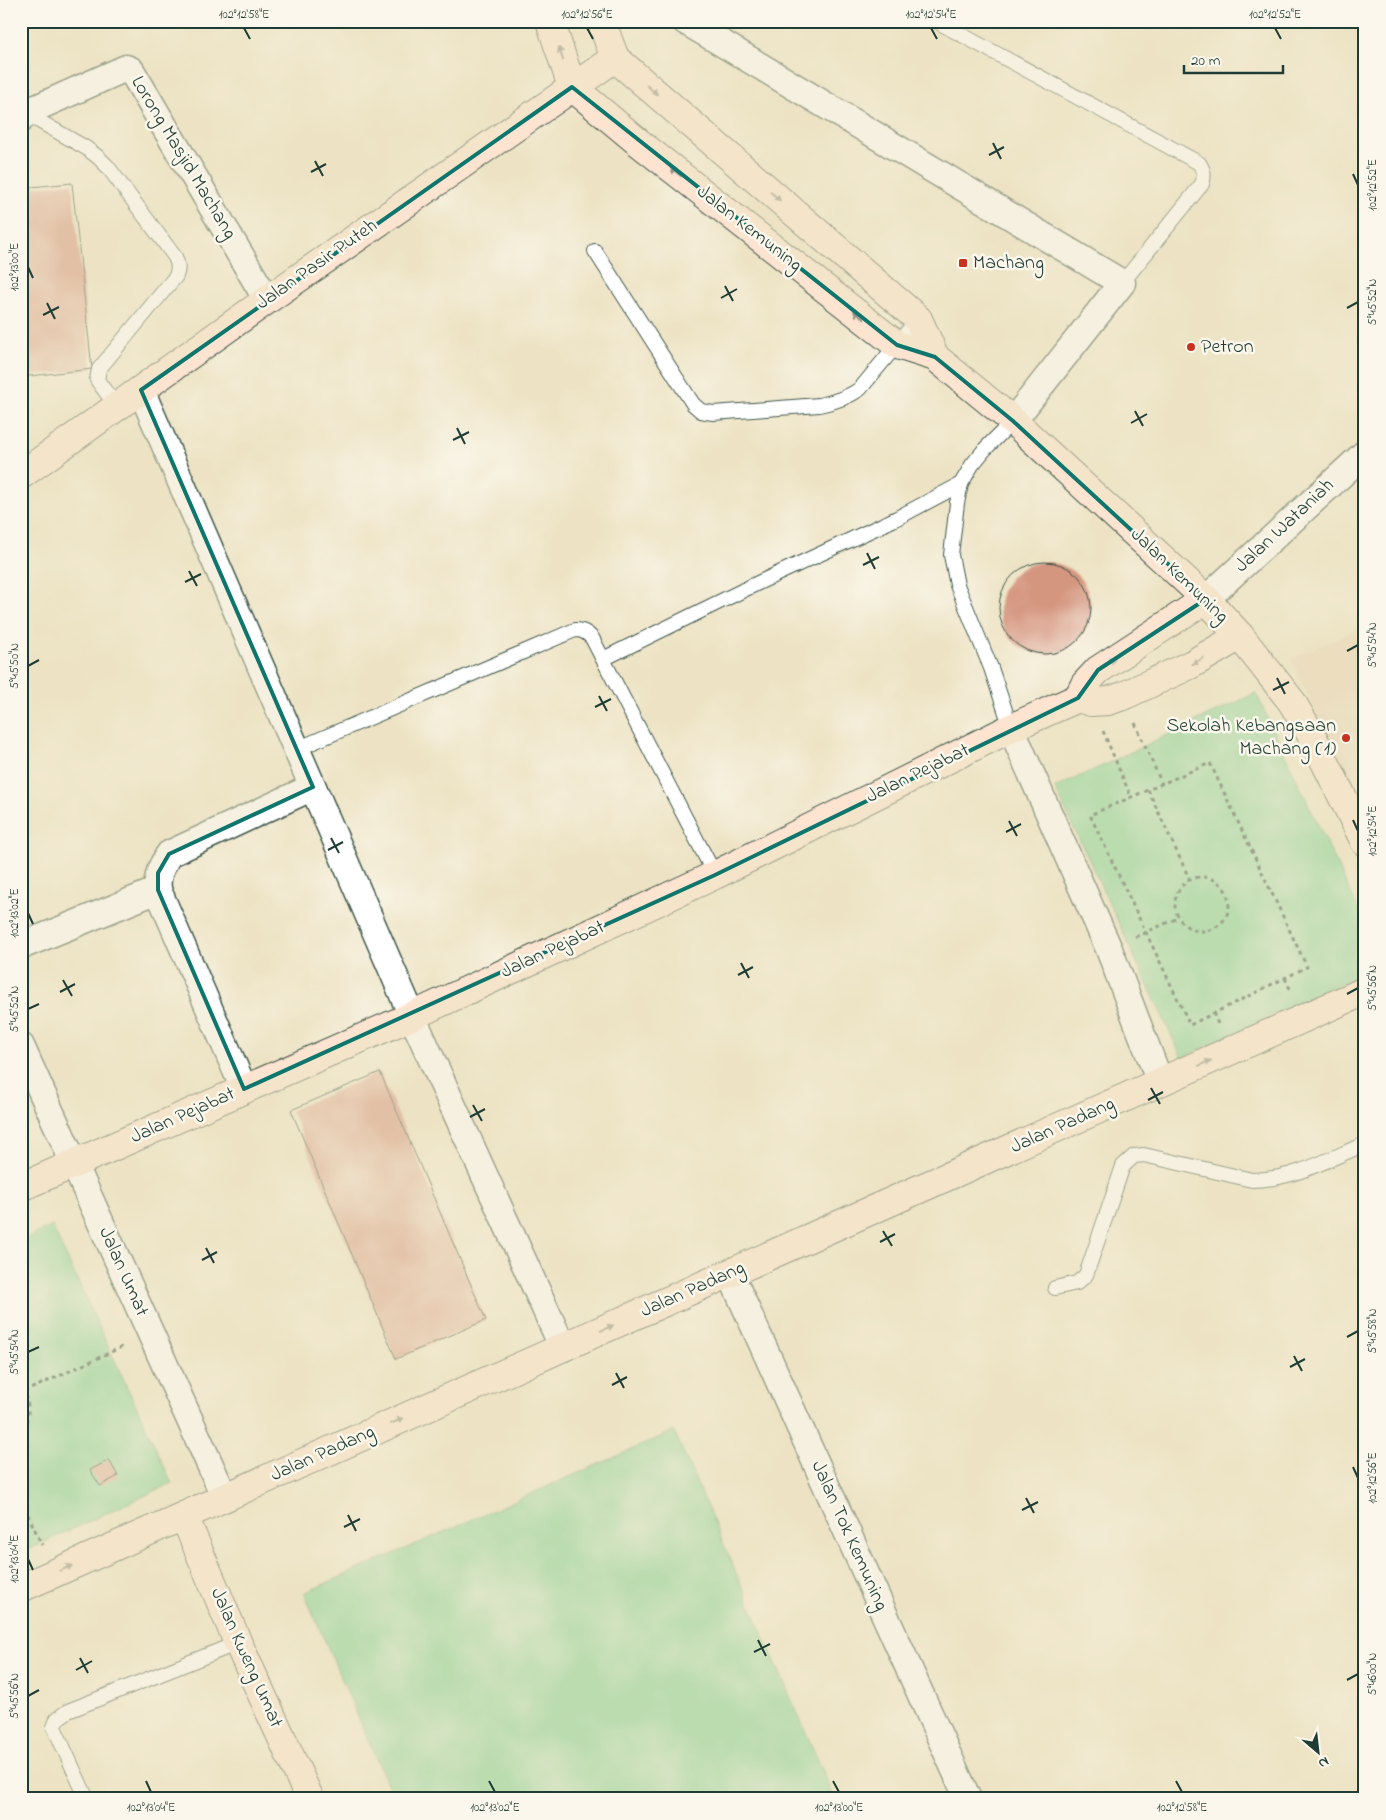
<svg xmlns="http://www.w3.org/2000/svg" width="1386" height="1820" font-family="'Indie Flower',sans-serif">
<style>
.built{fill:#e8d5b7}
.green{fill:#7dd295;stroke:#4e8864}
.building{fill:#d59680}
.lines{fill:none;stroke-linecap:round;stroke-linejoin:round}
.lane-casing{stroke:#3e564a;stroke-width:16}
.street-casing{stroke:#3e564a;stroke-width:29}
.secondary-casing{stroke:#3e564a;stroke-width:30}
.path{stroke:#3e564a;stroke-width:3;stroke-dasharray:4 4;stroke-linecap:butt}
.lane{stroke:#fff;stroke-width:14}
.street{stroke:#fff;stroke-width:26}
.secondary{stroke:#fde4d1;stroke-width:28}
.oneway{fill:#8e9082}
.marked{fill:none;stroke:#0f766e;stroke-width:4;stroke-linejoin:round}
.ticks{fill:none;stroke:#1f3d34;stroke-width:2}
.poi-dot{fill:#c8321e;stroke:#fbf7ec;stroke-width:2}
.labels{text-anchor:middle;dominant-baseline:central;stroke-width:5;stroke-linejoin:round;paint-order:stroke}
.street-label{font-size:20px;fill:#1f3d34;stroke:#fbf7ec}
.poi-label{font-size:20px;fill:#1f3d34;stroke:#fbf7ec;text-anchor:start}
.neatline{fill:none;stroke:#1f3d34;stroke-width:2}
.ticks-label{font-size:12px;text-anchor:middle;fill:#1f3d34}
</style>
<rect width="100%" height="100%" fill="#fbf7ec"/>
<filter id="ink" filterUnits="userSpaceOnUse"><feTurbulence type="fractalNoise" baseFrequency=".02" numOctaves="2"/><feDisplacementMap in="SourceGraphic" scale="10" xChannelSelector="R" yChannelSelector="G"/><feConvolveMatrix kernelMatrix="1 2 1 2 8 2 1 2 1" color-interpolation-filters="sRGB"/></filter>
<filter id="wash" filterUnits="userSpaceOnUse"><feTurbulence type="fractalNoise" baseFrequency=".0096" numOctaves="4" result="noise"/><feDisplacementMap in="SourceGraphic" scale="20" xChannelSelector="R" yChannelSelector="G"/><feGaussianBlur stdDeviation="1.12" result="paint"/><feColorMatrix in="noise" values="0 0 0 0 0 0 0 0 0 0 0 0 0 0 0 0 0 1.4 0 .05"/><feComposite in="paint" operator="in"/></filter>
<g filter="url(#wash)">
<rect width="100%" height="100%" fill="#ede3c4"/>
<!-- built -->
<path class="built" d="M 1365,625 L 1365,818 L 1291,659 Z"/>
<!-- green -->
<g class="green">
<path d="M 1256,693 L 1365,924 L 1365,972 L 1182,1058 L 1055,788 Z"/>
<path d="M 52,1226 L 172,1483 L 21,1553 L 21,1241 Z"/>
<path d="M 674,1431 L 835,1799 L 394,1799 L 304,1593 Z"/>
</g>
<g id="blocks">
<!-- building -->
<g class="building">
<path d="M 72,183 L 92,369 L 21,377 L 21,188 Z"/>
<circle cx="1045" cy="608" r="46"/>
<path d="M 380,1072 L 486,1320 L 396,1359 L 291,1110 Z"/>
<path d="M 109,1460 L 118,1476 L 100,1486 L 90,1470 Z"/>
</g>
</g>
</g>
<g filter="url(#ink)">
<use href="#blocks" fill-opacity="0" stroke="#3e564a" stroke-width="1"/>
<g class="lines">
<defs>
<g id="lane">
<path d="M 936,21 L 1199,163 C 1204,171 1205,175 1202,184 L 1122,283"/>
<path d="M 25,113 L 86,148 L 98,157 L 108,167 L 175,257 C 178,264 179,268 176,276 L 99,369 L 97,380 L 117,407"/>
<path d="M 595,251 L 693,404 L 701,411 L 713,413 L 819,405 C 835,402 847,398 860,389 L 918,319"/>
<path d="M 603,659 L 758,583 L 897,518 L 961,484"/>
<path d="M 1011,728 L 991,668 L 957,585 L 951,555 L 957,503 L 961,484 L 972,465 L 985,449 L 1013,421"/>
<path d="M 297,749 L 575,630 C 583,630 587,633 592,638 L 715,875"/>
<path d="M 1055,1288 L 1077,1283 L 1086,1275 L 1123,1166 L 1134,1156 L 1144,1155 L 1252,1180 C 1292,1180 1329,1159 1365,1144"/>
<path d="M 87,1799 L 54,1727 L 57,1719 L 68,1711 L 238,1643"/>
</g>
<g id="street">
<path d="M 685,21 L 1122,283 L 1013,421"/>
<path d="M 21,119 L 25,113 L 126,68 L 131,70 L 267,300"/>
<path d="M 141,390 L 412,1016 L 563,1348"/>
<path d="M 1206,599 L 1365,453"/>
<path d="M 1011,728 L 1109,949 L 1160,1082"/>
<path d="M 158,890 L 244,1089"/>
<path d="M 21,946 L 158,890 C 156,875 162,866 169,854 L 313,787"/>
<path d="M 21,1046 L 225,1498"/>
<path d="M 730,1273 L 968,1799"/>
</g>
<g id="secondary">
<path d="M 550,21 L 572,87"/>
<path d="M 601,21 L 615,58 L 918,319 L 935,357"/>
<path d="M 572,87 L 638,142 L 897,345 L 935,357 L 1013,421 L 1206,599 L 1240,636 L 1292,702 L 1313,738 L 1365,842"/>
<path d="M 21,475 L 267,300 L 615,58"/>
<path d="M 1078,698 L 1085,684 L 1098,670 L 1206,599"/>
<path d="M 21,1187 L 412,1016 L 715,875 L 1011,728 L 1078,698 L 1091,702 L 1108,701 L 1123,696 L 1192,664 L 1240,636"/>
<path d="M 184,1516 L 238,1643 L 310,1799"/>
<path d="M 21,1588 L 1365,991"/>
</g>
</defs>
<!-- lane casing -->
<use href="#lane" class="lane-casing"/>
<!-- street casing -->
<use href="#street" class="street-casing"/>
<!-- secondary casing -->
<use href="#secondary" class="secondary-casing"/>
<!-- path -->
<g class="path">
<path d="M 1135,723 L 1162,784"/>
<path d="M 1103,731 L 1131,797"/>
<path d="M 1210,763 L 1307,967 L 1190,1025 L 1090,815 Z"/>
<path d="M 1148,790 L 1190,880"/>
<circle cx="1202" cy="904" r="27"/>
<path d="M 1135,937 L 1178,918"/>
<path d="M 1285,978 L 1291,991"/>
<path d="M 1213,1013 L 1218,1024"/>
<path d="M 21,1388 C 31,1401 30,1420 21,1433"/>
<path d="M 24,1392 L 124,1346"/>
<path d="M 21,1500 L 42,1545"/>
</g>
<!-- lane -->
<use href="#lane" class="lane"/>
<!-- street -->
<use href="#street" class="street"/>
<!-- secondary -->
<use href="#secondary" class="secondary"/>
</g>
<!-- one-way arrows -->
<defs><path id="oneway-solid" d="M-6-.8H1V-3.2L6.5 0L1 3.2V.8H-6Z" transform="scale(1.25)"/></defs>
<g class="oneway">
<use href="#oneway-solid" transform="translate(561 54) rotate(-109)"/>
<use href="#oneway-solid" transform="translate(652 90) rotate(41)"/>
<use href="#oneway-solid" transform="translate(676 172) rotate(-142)"/>
<use href="#oneway-solid" transform="translate(775 196) rotate(41)"/>
<use href="#oneway-solid" transform="translate(859 315) rotate(-142)"/>
<use href="#oneway-solid" transform="translate(1198 661) rotate(150)"/>
<use href="#oneway-solid" transform="translate(1109 662) rotate(-33)"/>
<use href="#oneway-solid" transform="translate(1205 1063) rotate(-24)"/>
<use href="#oneway-solid" transform="translate(607 1328) rotate(-24)"/>
<use href="#oneway-solid" transform="translate(397 1421) rotate(-24)"/>
<use href="#oneway-solid" transform="translate(66 1568) rotate(-24)"/>
</g>
</g>
<!-- marked area -->
<path d="M0 0H1386V1820H0ZM 572,87 L 897,345 L 935,357 L 1013,421 L 1206,599 L 1098,670 L 1078,698 L 715,875 L 244,1089 L 158,890 L 158,873 L 169,854 L 313,787 L 141,390 Z" fill="#ede3c4" fill-opacity=".55" fill-rule="evenodd"/>
<path class="marked" d="M 572,87 L 897,345 L 935,357 L 1013,421 L 1206,599 L 1098,670 L 1078,698 L 715,875 L 244,1089 L 158,890 L 158,873 L 169,854 L 313,787 L 141,390 Z"/>
<!-- ticks -->
<path class="ticks" d="M 244,28 L 250,39M 587,28 L 593,39M 931,28 L 937,39M 1275,28 L 1281,39M 993,143 L 1001,159M 989,155 L 1004,147M 315,161 L 323,176M 311,172 L 326,164M 1353,174 L 1358,185M 28,267 L 33,278M 725,286 L 733,301M 721,298 L 737,289M 47,303 L 55,319M 1347,308 L 1358,302M 43,315 L 59,307M 1135,411 L 1143,426M 1131,423 L 1147,414M 457,428 L 465,444M 453,440 L 469,432M 867,553 L 875,569M 863,565 L 879,557M 189,571 L 197,586M 185,582 L 201,574M 1347,651 L 1358,645M 28,666 L 39,660M 1277,678 L 1285,694M 1273,690 L 1289,682M 599,696 L 607,711M 595,707 L 611,699M 1353,820 L 1358,831M 1009,821 L 1017,836M 1006,832 L 1021,824M 331,838 L 339,853M 328,850 L 343,842M 28,913 L 33,924M 741,963 L 749,978M 738,975 L 753,967M 63,980 L 72,996M 60,992 L 75,984M 1347,994 L 1358,988M 28,1009 L 39,1004M 1151,1088 L 1160,1104M 1148,1100 L 1163,1092M 473,1105 L 482,1121M 470,1117 L 485,1109M 883,1231 L 892,1246M 880,1242 L 895,1234M 206,1248 L 214,1263M 202,1260 L 217,1252M 1347,1337 L 1358,1331M 28,1352 L 39,1347M 1294,1356 L 1302,1371M 1290,1367 L 1305,1359M 616,1373 L 624,1388M 612,1385 L 627,1377M 1353,1467 L 1358,1478M 1026,1498 L 1034,1513M 1022,1510 L 1038,1502M 348,1515 L 356,1531M 344,1527 L 360,1519M 28,1559 L 33,1570M 758,1640 L 766,1656M 754,1652 L 770,1644M 80,1658 L 88,1673M 76,1670 L 92,1661M 1347,1680 L 1358,1674M 28,1696 L 39,1690M 146,1781 L 151,1792M 489,1781 L 495,1792M 833,1781 L 839,1792M 1176,1781 L 1182,1792"/>
<!-- markers -->
<g class="poi-dot">
<rect x="958" y="258" width="10" height="10" rx="2.5"/>
<circle cx="1191" cy="347" r="5"/>
<circle cx="1346" cy="738" r="5"/>
</g>
<g class="labels">
<!-- street labels -->
<g class="street-label">
<text transform="translate(183 158) rotate(59)">Lorong Masjid Machang</text>
<text transform="translate(749 229) rotate(38)">Jalan Kemuning</text>
<text transform="translate(317 265) rotate(-35)">Jalan Pasir Puteh</text>
<text transform="translate(1285 526) rotate(-43)">Jalan Wataniah</text>
<text transform="translate(1179 576) rotate(44)">Jalan Kemuning</text>
<text transform="translate(918 774) rotate(-26)">Jalan Pejabat</text>
<text transform="translate(553 950) rotate(-25)">Jalan Pejabat</text>
<text transform="translate(183 1116) rotate(-24)">Jalan Pejabat</text>
<text transform="translate(1063 1126) rotate(-24)">Jalan Padang</text>
<text transform="translate(123 1272) rotate(66)">Jalan Umat</text>
<text transform="translate(693 1290) rotate(-24)">Jalan Padang</text>
<text transform="translate(323 1454) rotate(-24)">Jalan Padang</text>
<text transform="translate(849 1536) rotate(66)">Jalan Tok Kemuning</text>
<text transform="translate(246 1658) rotate(66)">Jalan Kweng Umat</text>
</g>
<!-- poi labels -->
<g class="poi-label">
<text x="973" y="263">Machang</text>
<text x="1201" y="347">Petron</text>
<text x="1336" y="726" text-anchor="end">Sekolah Kebangsaan<tspan x="1336" dy="23">Machang (1)</tspan></text>
</g>
</g>
<!-- margin -->
<rect width="1386" height="1820" fill="none" stroke="#fbf7ec" stroke-width="55"/>
<!-- north arrow -->
<g transform="translate(1318 1752) rotate(152)" stroke="#fbf7ec" stroke-width="4" paint-order="stroke">
<path d="M0-4L9 19L0 12L-9 19Z" fill="#1f3d34"/>
<text y="-8" font-size="14" font-weight="bold" text-anchor="middle" fill="#1f3d34">N</text>
</g>
<!-- scale -->
<path d="M1184 65v8h99v-8" fill="none" stroke="#1f3d34" stroke-width="2.5"/>
<text x="1191" y="65" font-size="15" fill="#1f3d34" stroke="#fbf7ec" stroke-width="4" paint-order="stroke">20 m</text>
<rect x="28" y="28" width="1330" height="1764" class="neatline"/>
<g class="ticks-label">
<text x="244" y="18">102°12'58"E</text>
<text x="587" y="18">102°12'56"E</text>
<text x="931" y="18">102°12'54"E</text>
<text x="1275" y="18">102°12'52"E</text>
<text transform="translate(1372 185) rotate(-90)" y="4">102°12'52"E</text>
<text transform="translate(14 267) rotate(-90)" y="4">102°13'00"E</text>
<text transform="translate(1372 302) rotate(-90)" y="4">5°45'52"N</text>
<text transform="translate(1372 645) rotate(-90)" y="4">5°45'54"N</text>
<text transform="translate(14 666) rotate(-90)" y="4">5°45'50"N</text>
<text transform="translate(1372 831) rotate(-90)" y="4">102°12'54"E</text>
<text transform="translate(14 913) rotate(-90)" y="4">102°13'02"E</text>
<text transform="translate(1372 988) rotate(-90)" y="4">5°45'56"N</text>
<text transform="translate(14 1009) rotate(-90)" y="4">5°45'52"N</text>
<text transform="translate(1372 1331) rotate(-90)" y="4">5°45'58"N</text>
<text transform="translate(14 1352) rotate(-90)" y="4">5°45'54"N</text>
<text transform="translate(1372 1478) rotate(-90)" y="4">102°12'56"E</text>
<text transform="translate(14 1559) rotate(-90)" y="4">102°13'04"E</text>
<text transform="translate(1372 1674) rotate(-90)" y="4">5°46'00"N</text>
<text transform="translate(14 1696) rotate(-90)" y="4">5°45'56"N</text>
<text x="151" y="1811">102°13'04"E</text>
<text x="495" y="1811">102°13'02"E</text>
<text x="839" y="1811">102°13'00"E</text>
<text x="1182" y="1811">102°12'58"E</text>
</g>
</svg>
